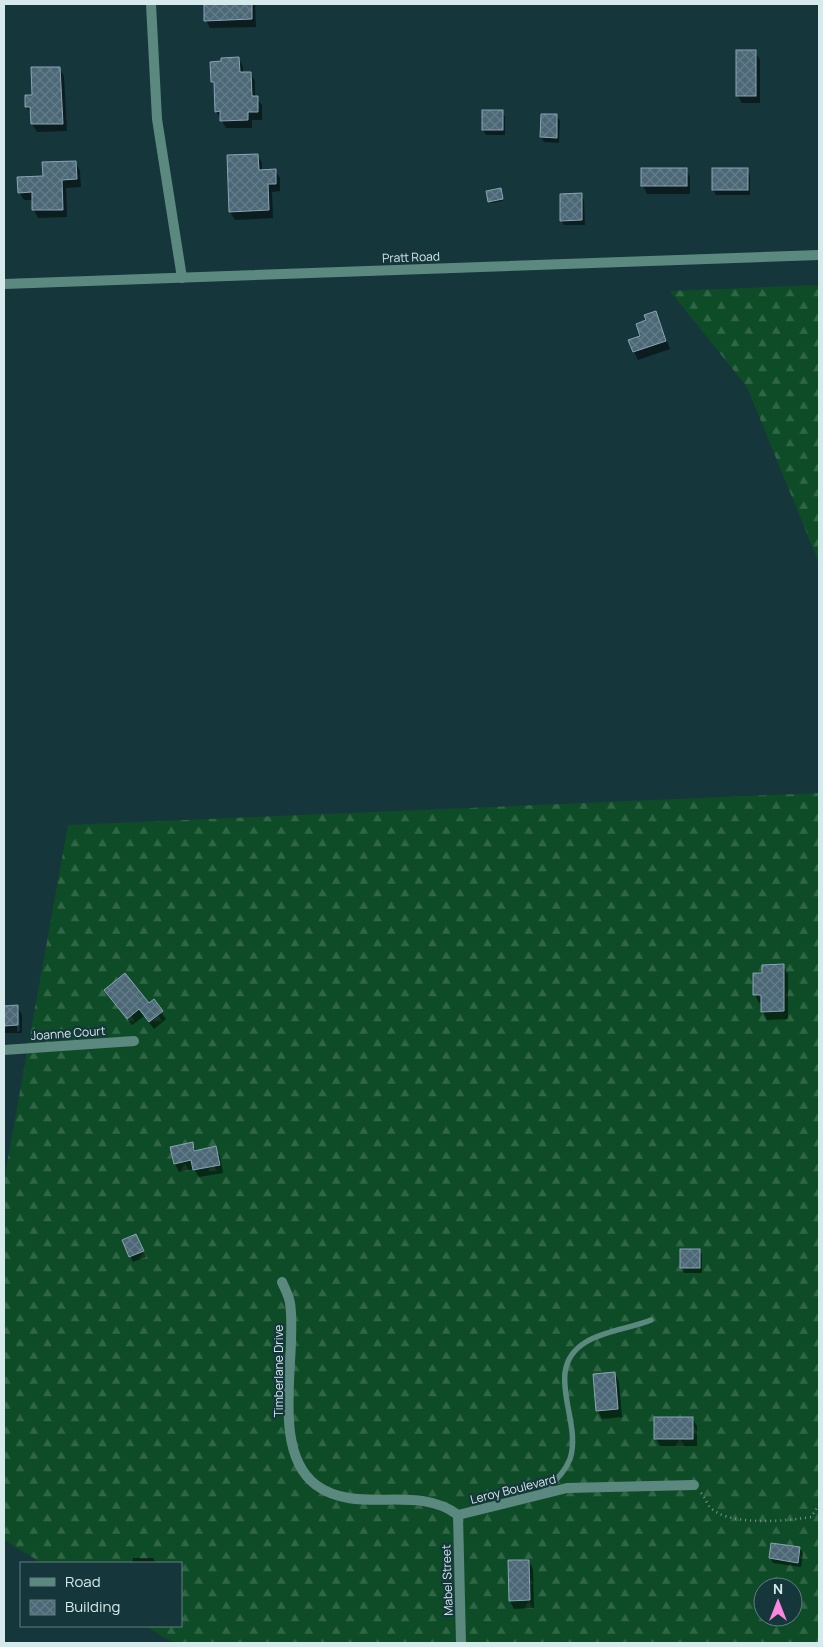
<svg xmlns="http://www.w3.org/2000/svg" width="823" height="1647" font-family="Manrope,sans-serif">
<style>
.forest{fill:url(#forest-firs);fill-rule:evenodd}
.shadow{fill:#0007;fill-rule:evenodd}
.building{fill:url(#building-cross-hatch);stroke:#88a5b5}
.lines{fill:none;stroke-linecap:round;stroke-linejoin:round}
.path{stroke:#7a9497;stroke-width:2.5;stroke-dasharray:1 4;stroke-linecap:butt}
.service{stroke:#5c897f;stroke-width:5.5}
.minor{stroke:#5c897f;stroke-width:10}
.labels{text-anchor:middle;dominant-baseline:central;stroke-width:4.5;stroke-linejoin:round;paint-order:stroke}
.street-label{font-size:12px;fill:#d6e9eb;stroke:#15373b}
</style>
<defs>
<pattern id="forest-firs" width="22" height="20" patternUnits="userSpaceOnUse" patternTransform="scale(1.25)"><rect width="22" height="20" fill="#0d4c27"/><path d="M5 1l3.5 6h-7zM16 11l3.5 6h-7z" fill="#306646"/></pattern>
<pattern id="building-cross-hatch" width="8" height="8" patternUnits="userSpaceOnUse" patternTransform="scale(1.25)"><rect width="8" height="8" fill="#4c6776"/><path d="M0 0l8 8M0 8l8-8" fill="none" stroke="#657d8a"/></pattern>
</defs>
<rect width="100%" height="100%" fill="#15373b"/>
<!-- forest -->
<g class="forest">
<path d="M 819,285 L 819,563 L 747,387 L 670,291 Z"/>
<path d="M 819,793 L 819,1643 L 174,1643 L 145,1626 L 181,1626 L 181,1563 L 42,1563 L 4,1540 L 4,1180 L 68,825 ZM 763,1587 L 793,1587 L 793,1617 L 763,1617 Z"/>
</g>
<!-- shadow -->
<g class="shadow">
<path d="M 205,4 L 255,4 L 256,27 L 210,28 L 206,20 Z"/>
<path d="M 755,52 L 760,60 L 760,103 L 742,103 L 737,95 Z"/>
<path d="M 239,59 L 243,67 L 243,73 L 250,73 L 255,81 L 255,97 L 262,105 L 262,120 L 252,120 L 252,128 L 226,128 L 216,111 L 216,88 L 212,81 Z"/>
<path d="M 59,68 L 64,76 L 67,131 L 37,132 L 32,124 L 32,115 L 26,107 Z"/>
<path d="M 483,112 L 502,112 L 505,117 L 505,135 L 486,135 L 483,130 Z"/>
<path d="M 557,116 L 560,121 L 559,143 L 544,142 L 541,137 Z"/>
<path d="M 257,155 L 262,163 L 262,171 L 275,170 L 280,178 L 280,191 L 272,192 L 273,218 L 235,220 L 230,212 Z"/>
<path d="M 76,163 L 80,171 L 81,187 L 66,188 L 67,217 L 38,218 L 34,210 L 33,200 L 24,200 L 19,192 Z"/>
<path d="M 686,169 L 690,177 L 690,194 L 647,194 L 643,186 Z"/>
<path d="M 747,170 L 750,175 L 750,195 L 716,195 L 713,190 Z"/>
<path d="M 501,192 L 503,201 L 491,203 L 489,201 Z"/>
<path d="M 581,195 L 584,200 L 585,225 L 564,225 L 561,220 Z"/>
<path d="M 655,312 L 670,349 L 638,360 L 634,352 L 648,321 Z"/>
<path d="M 783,966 L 788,974 L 788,1019 L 767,1020 L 763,1011 L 762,1003 L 759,1003 L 755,995 L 764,974 Z"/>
<path d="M 105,990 L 149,1005 L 153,1001 L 166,1019 L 154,1029 L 144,1016 L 132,1025 Z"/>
<path d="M 4,1007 L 17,1007 L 22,1015 L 22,1033 L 4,1033 ZM 17,1013 L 19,1013 L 20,1031 L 17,1032 Z"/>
<path d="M 192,1144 L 197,1151 L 215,1148 L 220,1156 L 223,1173 L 199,1177 L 194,1169 L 179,1172 L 175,1164 Z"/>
<path d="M 123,1240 L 139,1240 L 146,1257 L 133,1262 Z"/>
<path d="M 699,1250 L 702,1255 L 702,1273 L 684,1273 L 681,1268 Z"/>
<path d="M 615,1373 L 619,1382 L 622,1417 L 602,1419 L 598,1411 Z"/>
<path d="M 692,1418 L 697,1426 L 697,1446 L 660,1446 L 655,1438 Z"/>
<path d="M 772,1545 L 800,1548 L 803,1554 L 801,1567 L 773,1563 L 770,1558 Z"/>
<path d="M 133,1558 L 153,1558 L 156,1563 L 132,1563 Z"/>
<path d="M 529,1561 L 533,1569 L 534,1608 L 514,1609 L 510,1601 Z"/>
</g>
<!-- building -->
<g class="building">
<path d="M 204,4 L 252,4 L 252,19 L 204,21 Z"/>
<rect x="736" y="50" width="20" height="46"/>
<path d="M 239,57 L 240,72 L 251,72 L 252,96 L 258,96 L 258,112 L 248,112 L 248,120 L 220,121 L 220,111 L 215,112 L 214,82 L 211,82 L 210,62 L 221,61 L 221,58 Z"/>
<path d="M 31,67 L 60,67 L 63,124 L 31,124 L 30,107 L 25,107 L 25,95 L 32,95 Z"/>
<rect x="482" y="110" width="21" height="20"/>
<path d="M 541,114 L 557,114 L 557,138 L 540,137 Z"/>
<path d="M 258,154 L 259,170 L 276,169 L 276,184 L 268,184 L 269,210 L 229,212 L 227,155 Z"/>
<path d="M 76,161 L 77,179 L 62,180 L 63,210 L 32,210 L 32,192 L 18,193 L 17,177 L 43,176 L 42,162 Z"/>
<rect x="641" y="168" width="46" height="18"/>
<rect x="712" y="168" width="36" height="22"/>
<path d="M 501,188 L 503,199 L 488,202 L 486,191 Z"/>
<path d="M 582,193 L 582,220 L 560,221 L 560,194 Z"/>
<path d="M 656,311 L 666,341 L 633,352 L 628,340 L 640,336 L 636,324 L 646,320 L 644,315 Z"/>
<path d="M 784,964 L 784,1011 L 761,1012 L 761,995 L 753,995 L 753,973 L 762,973 L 762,965 Z"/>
<path d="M 125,973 L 149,1003 L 154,999 L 163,1011 L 149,1022 L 139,1009 L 127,1019 L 104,990 Z"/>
<path d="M 18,1005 L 18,1025 L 4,1026 L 4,1006 Z"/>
<path d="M 193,1142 L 194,1151 L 216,1146 L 220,1165 L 193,1170 L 191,1160 L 174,1164 L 170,1147 Z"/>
<path d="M 136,1234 L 144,1251 L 129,1257 L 122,1240 Z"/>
<rect x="680" y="1249" width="20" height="19"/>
<path d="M 615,1372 L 618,1409 L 596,1411 L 593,1374 Z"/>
<rect x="654" y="1417" width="39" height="22"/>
<path d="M 771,1543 L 800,1547 L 798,1563 L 769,1558 Z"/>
<path d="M 508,1560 L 529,1560 L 530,1600 L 509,1601 Z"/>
</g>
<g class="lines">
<!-- path -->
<path class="path" d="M 701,1493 C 705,1497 706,1502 709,1506 C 726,1527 787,1521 811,1517 L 819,1505"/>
<!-- service -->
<path class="service" d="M 544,1491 C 555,1482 565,1472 570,1459 C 583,1420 541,1369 586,1342 C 603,1331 632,1328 651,1320"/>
<!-- minor -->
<g class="minor">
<path d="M 151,4 L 157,119 L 182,278"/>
<path d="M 4,284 L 819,255"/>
<path d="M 4,1050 L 134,1041"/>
<path d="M 282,1282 C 285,1289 289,1296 290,1303 C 298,1353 269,1450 316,1485 C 358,1516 416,1483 458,1515 L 567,1488 L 694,1485"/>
<path d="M 458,1515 L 461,1643"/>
</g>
</g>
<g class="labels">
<!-- street labels -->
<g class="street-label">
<text transform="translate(411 257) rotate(-2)">Pratt Road</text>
<text transform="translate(68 1033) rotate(-4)">Joanne Court</text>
<text transform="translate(278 1371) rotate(-90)">Timberlane Drive</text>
<text transform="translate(513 1489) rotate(-14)">Leroy Boulevard</text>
<text transform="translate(447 1580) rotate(-92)">Mabel Street</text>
</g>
</g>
<!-- border -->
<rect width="823" height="1647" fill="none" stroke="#d6e9eb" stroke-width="10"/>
<!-- legend -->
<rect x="20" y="1562" width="162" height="65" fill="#15373b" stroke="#627e81"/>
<rect x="30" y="1578" width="25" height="8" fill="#5c897f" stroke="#627e81"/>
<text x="65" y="1587" font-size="15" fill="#d6e9eb">Road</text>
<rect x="30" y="1600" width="25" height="15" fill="url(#building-cross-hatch)" stroke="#627e81"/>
<text x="65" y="1612" font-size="15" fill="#d6e9eb">Building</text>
<!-- north arrow -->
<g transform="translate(778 1602)"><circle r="24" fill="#15373b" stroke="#627e81"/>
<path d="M0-4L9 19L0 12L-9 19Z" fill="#fe85e0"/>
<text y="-8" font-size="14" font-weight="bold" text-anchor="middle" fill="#d6e9eb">N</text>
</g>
</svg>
